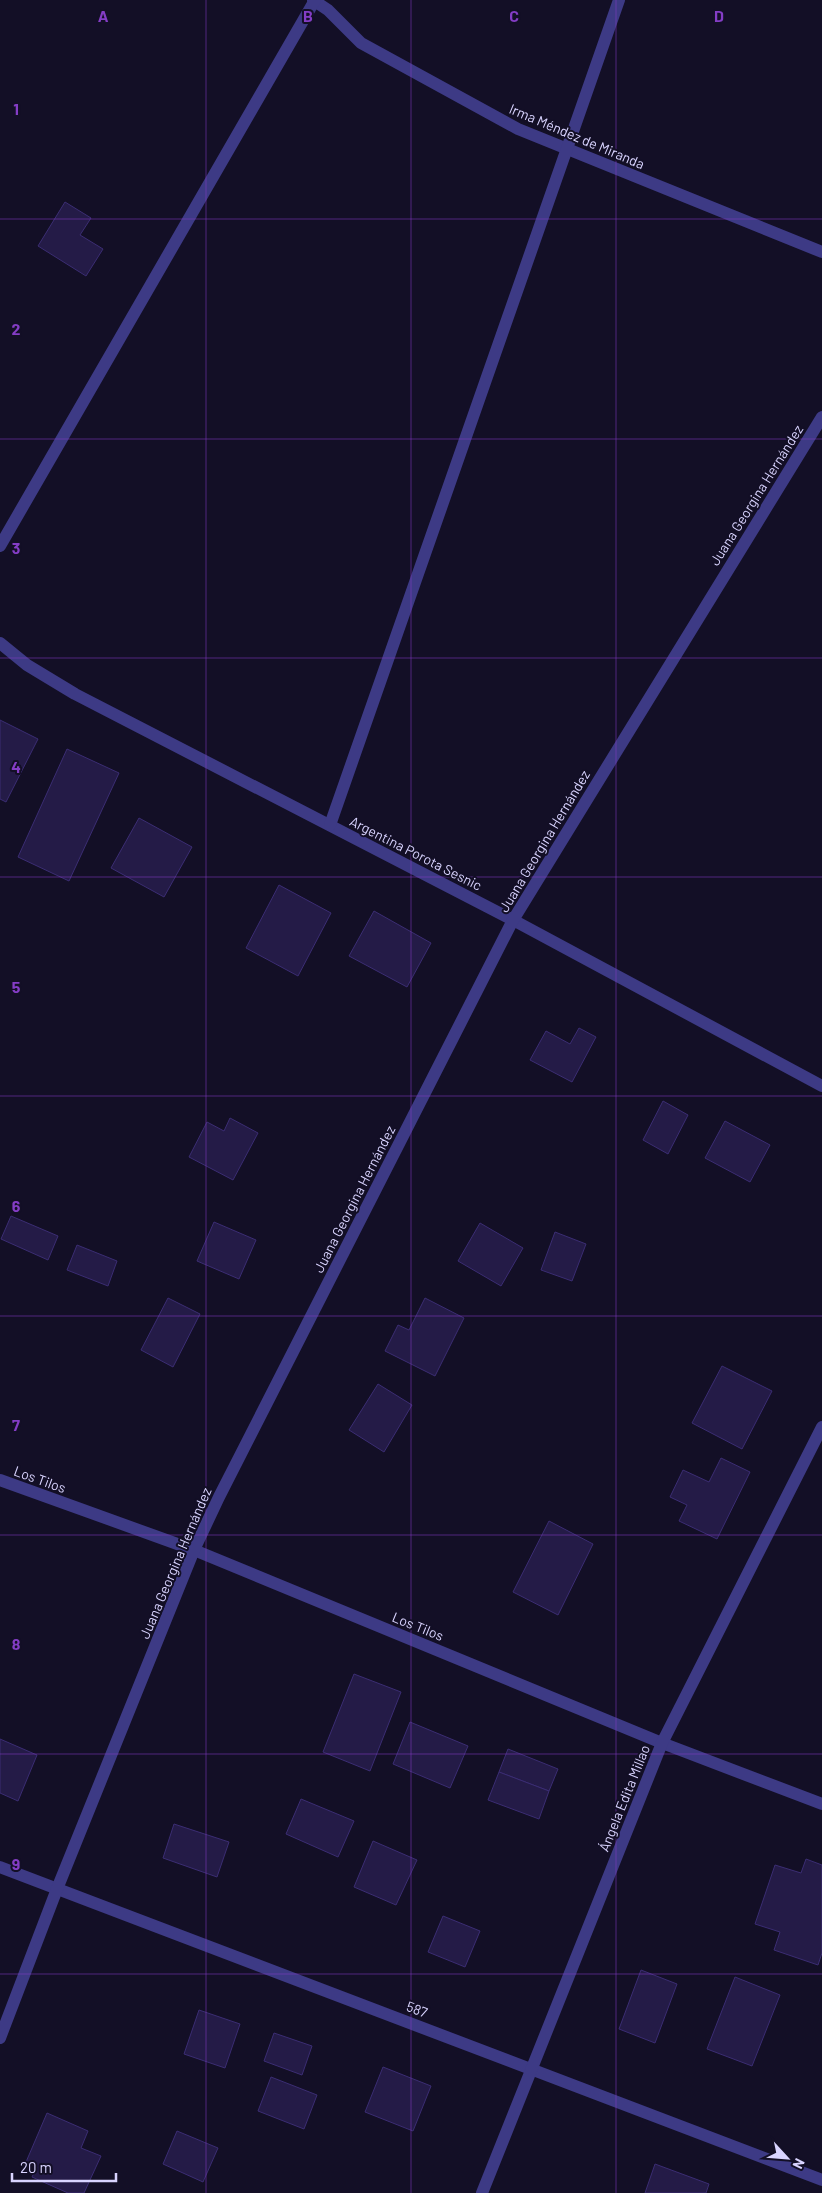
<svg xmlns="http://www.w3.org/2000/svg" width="822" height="2193" font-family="Barlow,sans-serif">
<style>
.building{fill:#241b47;stroke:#3b2d73}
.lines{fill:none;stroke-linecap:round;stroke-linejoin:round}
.minor{stroke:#3d3a85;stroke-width:12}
.grid{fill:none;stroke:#843dc5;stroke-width:1;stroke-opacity:0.55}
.labels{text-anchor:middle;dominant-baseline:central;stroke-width:4;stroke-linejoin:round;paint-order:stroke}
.street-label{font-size:14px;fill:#d9d4ff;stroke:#130f26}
.grid-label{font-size:16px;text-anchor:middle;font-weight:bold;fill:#843dc5;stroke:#130f26;stroke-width:4;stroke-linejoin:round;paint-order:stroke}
</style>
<rect width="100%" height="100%" fill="#130f26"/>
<!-- building -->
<g class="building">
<path d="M 65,202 L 91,218 L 80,235 L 103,249 L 86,276 L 38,246 Z"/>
<path d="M 0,720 L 38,739 L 6,802 L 0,799 Z"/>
<path d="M 67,749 L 119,773 L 69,881 L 18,857 Z"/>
<path d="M 139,818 L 192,847 L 164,897 L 111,868 Z"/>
<path d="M 279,885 L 331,913 L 298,976 L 246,948 Z"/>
<path d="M 374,911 L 431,943 L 407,987 L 349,956 Z"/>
<path d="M 579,1028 L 596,1037 L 572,1082 L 530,1060 L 546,1031 L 570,1044 Z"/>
<path d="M 663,1101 L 688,1115 L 668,1154 L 643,1140 Z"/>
<path d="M 230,1118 L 258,1133 L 233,1180 L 189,1157 L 207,1122 L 224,1131 Z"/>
<path d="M 725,1121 L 770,1145 L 750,1182 L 705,1158 Z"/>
<path d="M 11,1216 L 58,1236 L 48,1260 L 1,1239 Z"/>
<path d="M 214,1222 L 256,1240 L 239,1279 L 197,1261 Z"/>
<path d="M 480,1223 L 523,1248 L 501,1286 L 458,1261 Z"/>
<path d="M 555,1232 L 586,1244 L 572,1281 L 541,1270 Z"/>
<path d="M 77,1245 L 117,1261 L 108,1286 L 67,1270 Z"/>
<path d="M 168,1298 L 200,1314 L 173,1367 L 141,1350 Z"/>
<path d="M 425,1298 L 464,1318 L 435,1376 L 385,1351 L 398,1325 L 409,1330 Z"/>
<path d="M 722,1366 L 772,1391 L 742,1449 L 692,1423 Z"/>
<path d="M 378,1384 L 412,1405 L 384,1452 L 349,1430 Z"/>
<path d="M 721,1458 L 750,1472 L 717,1539 L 679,1521 L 687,1505 L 670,1497 L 683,1470 L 709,1482 Z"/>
<path d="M 549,1521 L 593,1544 L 558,1615 L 513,1592 Z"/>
<path d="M 354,1674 L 401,1692 L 370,1771 L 323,1752 Z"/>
<path d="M 410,1722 L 468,1746 L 450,1788 L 393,1764 Z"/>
<path d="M 0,1739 L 37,1755 L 18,1801 L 0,1793 Z"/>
<path d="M 508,1749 L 558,1769 L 549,1791 L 499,1772 Z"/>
<path d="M 499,1772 L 549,1791 L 539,1819 L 488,1800 Z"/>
<path d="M 301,1799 L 354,1821 L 338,1857 L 286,1834 Z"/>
<path d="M 174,1824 L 229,1842 L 217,1877 L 163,1858 Z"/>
<path d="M 373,1841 L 417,1860 L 396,1905 L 354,1887 Z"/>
<path d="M 806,1859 L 822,1865 L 822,1953 L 818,1965 L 774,1950 L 780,1932 L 755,1924 L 775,1865 L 801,1873 Z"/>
<path d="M 443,1916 L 480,1931 L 465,1967 L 428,1952 Z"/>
<path d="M 641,1970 L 677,1984 L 655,2043 L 619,2029 Z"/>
<path d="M 735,1977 L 780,1995 L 752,2066 L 707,2049 Z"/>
<path d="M 199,2010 L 240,2024 L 225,2068 L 184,2054 Z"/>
<path d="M 274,2033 L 312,2046 L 302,2075 L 264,2061 Z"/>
<path d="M 383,2067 L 431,2086 L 413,2131 L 365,2112 Z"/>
<path d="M 271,2077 L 317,2095 L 304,2129 L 258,2111 Z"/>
<path d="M 47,2113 L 88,2131 L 81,2148 L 101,2156 L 84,2193 L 68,2193 L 32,2177 L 37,2167 L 26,2162 Z"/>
<path d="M 177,2131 L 218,2148 L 203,2182 L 163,2164 Z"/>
<path d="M 655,2164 L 709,2184 L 706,2193 L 645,2193 Z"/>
</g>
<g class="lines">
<!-- minor -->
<g class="minor">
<path d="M 313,0 L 328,10 L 361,43 L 518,129 L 822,252"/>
<path d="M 0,546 L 315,0"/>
<path d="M 0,643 L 27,665 L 75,694 L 513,920 L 822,1086"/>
<path d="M 330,825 L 619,0"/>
<path d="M 0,1480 L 194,1550 L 662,1743 L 822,1804"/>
<path d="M 0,1867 L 822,2180"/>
<path d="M 0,2038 L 57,1889 L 194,1550 L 219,1497 L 513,920 L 822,417"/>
<path d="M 482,2193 L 662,1743 L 822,1427"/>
</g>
</g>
<!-- grid -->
<path class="grid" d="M 206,0 L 206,2193M 411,0 L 411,2193M 616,0 L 616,2193M 0,219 L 822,219M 0,439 L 822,439M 0,658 L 822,658M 0,877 L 822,877M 0,1096 L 822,1096M 0,1316 L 822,1316M 0,1535 L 822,1535M 0,1754 L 822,1754M 0,1974 L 822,1974"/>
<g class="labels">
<!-- street labels -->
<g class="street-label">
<text transform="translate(577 136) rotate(23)">Irma Méndez de Miranda</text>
<text transform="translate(756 495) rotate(-58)">Juana Georgina Hernández</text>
<text transform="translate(544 841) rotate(-59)">Juana Georgina Hernández</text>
<text transform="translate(416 853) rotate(27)">Argentina Porota Sesnic</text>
<text transform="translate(354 1199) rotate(-63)">Juana Georgina Hernández</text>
<text transform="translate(40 1479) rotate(20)">Los Tilos</text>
<text transform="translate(175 1563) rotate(-67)">Juana Georgina Hernández</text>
<text transform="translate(418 1626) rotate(22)">Los Tilos</text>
<text transform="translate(624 1798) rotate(-68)">Ángela Edita Millao</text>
<text transform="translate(417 2009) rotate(21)">587</text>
</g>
</g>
<g class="grid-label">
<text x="103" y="22">A</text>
<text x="308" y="22">B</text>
<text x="514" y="22">C</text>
<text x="719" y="22">D</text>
<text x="16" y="115">1</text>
<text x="16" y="335">2</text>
<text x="16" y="554">3</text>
<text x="16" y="773">4</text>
<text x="16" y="993">5</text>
<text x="16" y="1212">6</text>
<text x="16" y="1431">7</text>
<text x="16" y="1650">8</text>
<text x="16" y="1870">9</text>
</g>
<!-- north arrow -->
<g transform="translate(787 2158) rotate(116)" stroke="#130f26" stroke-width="4" paint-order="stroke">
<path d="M0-4L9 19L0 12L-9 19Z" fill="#d9d4ff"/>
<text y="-8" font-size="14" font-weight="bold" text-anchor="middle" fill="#d9d4ff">N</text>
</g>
<!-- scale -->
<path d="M12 2173v8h104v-8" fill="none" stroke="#d9d4ff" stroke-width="2.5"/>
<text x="20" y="2173" font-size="15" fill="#d9d4ff" stroke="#130f26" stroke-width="4" paint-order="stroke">20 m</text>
</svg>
